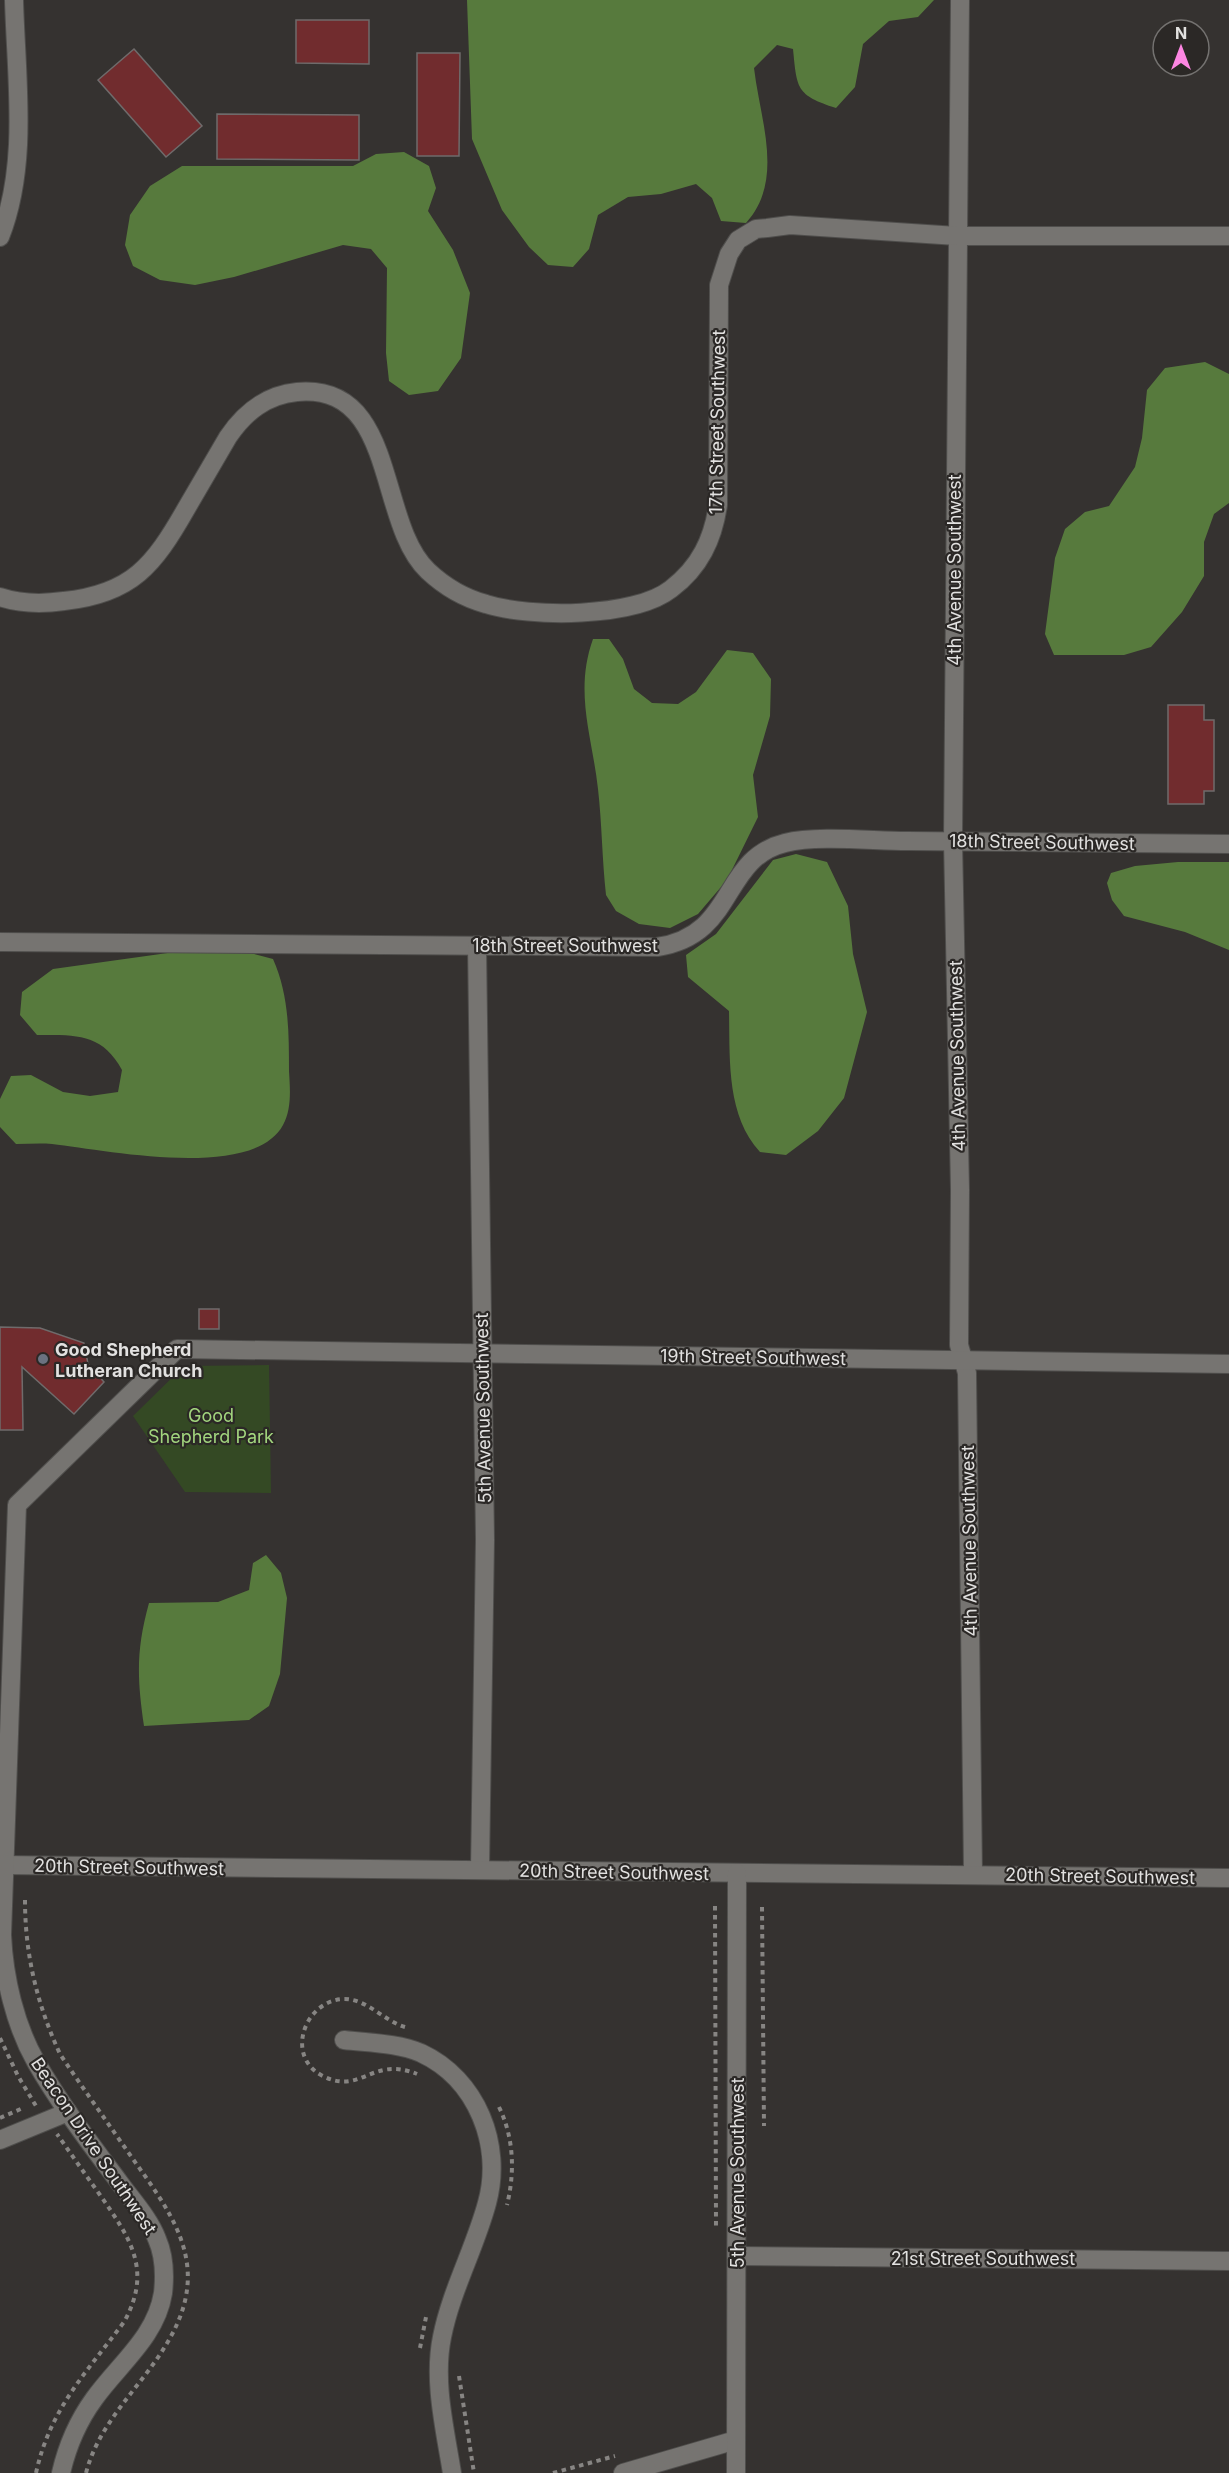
<svg xmlns="http://www.w3.org/2000/svg" width="1229" height="2473" font-family="Inter,sans-serif">
<style>
.green{fill:#344924}
.forest{fill:#577a3d}
.building{fill:#712c2e;stroke:#6f6b6b;stroke-width:1.5}
.lines{fill:none;stroke-linecap:round;stroke-linejoin:round}
.minor-casing{stroke:#4f4e4c;stroke-width:20}
.path{stroke:#878583;stroke-width:4;stroke-dasharray:4.5 4.5;stroke-linecap:butt}
.minor{stroke:#767471;stroke-width:18}
.worship-dot{fill:#6b7280;stroke:#2b2826;stroke-width:2}
.labels{text-anchor:middle;dominant-baseline:central;stroke-width:4.5;stroke-linejoin:round;paint-order:stroke}
.street-label{font-size:18px;fill:#e2e1e0;stroke:#2b2826}
.poi-label{font-size:18px;font-weight:bold;fill:#e2e1e0;stroke:#2b2826;text-anchor:start}
.park-label{font-size:18px;fill:#a2d57e;stroke:#2b2826}
</style>
<rect width="100%" height="100%" fill="#353230"/>
<!-- green -->
<path class="green" d="M 269,1365 L 271,1493 L 185,1492 L 133,1416 L 184,1366 Z"/>
<!-- forest -->
<g class="forest">
<path d="M 467,0 L 934,0 L 918,17 L 889,21 L 863,44 L 855,87 L 836,108 C 796,95 797,89 793,49 L 777,45 L 754,68 C 760,120 785,180 746,223 L 721,221 L 712,198 L 696,184 L 661,194 L 628,197 L 598,215 L 589,249 L 573,267 L 548,265 L 529,247 L 502,210 L 472,139 Z"/>
<path d="M 404,152 L 429,166 L 436,188 L 428,211 L 453,250 L 470,293 L 461,358 L 438,391 L 409,395 L 389,381 L 386,353 L 387,268 L 371,249 L 343,245 L 234,277 L 195,285 L 160,280 L 133,266 L 125,245 L 130,215 L 150,186 L 182,166 L 353,166 L 376,154 Z"/>
<path d="M 1205,362 L 1229,374 L 1229,503 L 1214,514 L 1204,542 L 1204,576 L 1182,612 L 1151,647 L 1124,655 L 1054,655 L 1045,634 L 1055,558 L 1065,529 L 1085,512 L 1109,506 L 1135,467 L 1142,438 L 1147,390 L 1165,368 Z"/>
<path d="M 593,639 L 609,639 L 623,659 L 634,689 L 652,703 L 678,704 L 696,692 L 727,650 L 753,653 L 771,679 L 770,716 L 753,775 L 758,817 L 727,880 L 698,914 L 670,928 L 639,924 L 616,911 L 606,895 C 602,860 602,824 598,789 C 592,735 574,692 593,639 Z"/>
<path d="M 796,854 L 827,862 L 848,906 L 853,954 L 867,1012 L 844,1098 L 818,1131 L 786,1155 L 760,1152 C 726,1115 730,1059 729,1011 L 688,977 L 686,955 L 716,934 L 773,860 Z"/>
<path d="M 1178,862 L 1229,862 L 1229,950 L 1185,932 L 1124,916 L 1112,900 L 1107,883 L 1111,873 L 1135,866 Z"/>
<path d="M 182,951 L 247,952 L 273,959 C 289,995 289,1032 289,1071 C 290,1088 292,1109 283,1125 C 253,1181 105,1150 52,1144 C 40,1143 28,1144 16,1144 L 0,1127 L 0,1099 L 11,1076 L 31,1075 L 63,1092 L 90,1096 L 118,1092 L 122,1070 C 102,1033 76,1035 37,1035 L 20,1015 L 22,992 L 53,969 Z"/>
<path d="M 266,1555 L 281,1573 L 287,1598 L 280,1674 L 269,1706 L 249,1720 L 144,1726 C 137,1678 136,1650 149,1603 L 218,1602 L 249,1590 L 253,1563 Z"/>
</g>
<!-- building -->
<g class="building">
<path d="M 296,20 L 369,20 L 369,64 L 296,63 Z"/>
<path d="M 134,49 L 202,126 L 166,157 L 98,80 Z"/>
<path d="M 417,53 L 460,53 L 459,156 L 417,156 Z"/>
<path d="M 217,114 L 359,115 L 359,160 L 217,159 Z"/>
<path d="M 1168,705 L 1204,705 L 1204,720 L 1214,720 L 1214,791 L 1204,791 L 1204,804 L 1168,804 Z"/>
<rect x="199" y="1309" width="20" height="20"/>
<path d="M 0,1327 L 40,1328 L 84,1343 L 88,1364 L 104,1382 L 74,1414 L 22,1367 L 23,1430 L 0,1430 Z"/>
</g>
<g class="lines">
<defs>
<g id="minor">
<path d="M 960,0 L 953,841 L 960,1190 L 959,1345 L 967,1373 L 973,1874"/>
<path d="M 0,237 C 29,164 16,77 14,0"/>
<path d="M 0,597 C 21,604 43,604 64,601 C 132,594 154,565 186,509 C 200,485 214,461 228,437 C 245,412 266,395 297,392 C 398,383 376,522 428,571 C 444,586 464,598 486,604 C 530,618 634,618 671,589 C 700,567 713,539 718,505 L 719,285 L 729,254 L 738,240 L 756,229 L 767,228 L 790,225 L 957,236 L 1229,236"/>
<path d="M 0,942 L 657,947 C 737,935 720,859 785,843 C 818,835 872,841 907,841 C 1014,841 1122,844 1229,844"/>
<path d="M 477,945 L 485,1540 L 480,1870"/>
<path d="M 0,1865 L 1229,1878"/>
<path d="M 344,2040 C 369,2043 397,2043 421,2053 C 477,2079 503,2145 487,2203 C 475,2248 451,2291 442,2337 C 433,2381 445,2429 452,2473"/>
<path d="M 0,2140 L 68,2112"/>
<path d="M 737,2256 L 1229,2261"/>
<path d="M 61,2473 C 67,2447 78,2421 94,2399 C 119,2364 156,2337 163,2293 C 165,2275 164,2255 157,2239 C 149,2218 132,2200 119,2182 C 90,2143 60,2104 36,2062 C 15,2025 4,1978 2,1935 L 17,1505 L 177,1349 L 1229,1364"/>
<path d="M 623,2473 L 736,2440"/>
<path d="M 736,2473 L 737,1873"/>
</g>
</defs>
<!-- minor casing -->
<use href="#minor" class="minor-casing"/>
<!-- path -->
<g class="path">
<path d="M 25,1900 C 25,1955 37,2004 60,2054 C 82,2087 105,2119 128,2152 C 170,2212 213,2262 170,2338 C 144,2385 100,2419 86,2473"/>
<path d="M 715,1906 L 716,2226"/>
<path d="M 762,1907 L 764,2126"/>
<path d="M 405,2027 C 384,2021 366,1998 343,1999 C 305,2001 285,2055 321,2075 C 361,2097 371,2055 417,2074"/>
<path d="M 0,2038 L 18,2076 L 36,2106"/>
<path d="M 499,2107 C 514,2138 515,2172 507,2205"/>
<path d="M 0,2118 L 23,2108"/>
<path d="M 420,2348 L 426,2317"/>
<path d="M 459,2376 L 474,2473"/>
<path d="M 36,2473 C 50,2409 86,2373 124,2322 C 153,2270 130,2238 100,2195 C 85,2174 71,2154 57,2134"/>
<path d="M 553,2473 L 615,2456"/>
</g>
<!-- minor -->
<use href="#minor" class="minor"/>
</g>
<!-- markers -->
<circle class="worship-dot" cx="43" cy="1359" r="6"/>
<g class="labels">
<!-- street labels -->
<g class="street-label">
<text transform="translate(717 422) rotate(-89)">17th Street Southwest</text>
<text transform="translate(954 570) rotate(-90)">4th Avenue Southwest</text>
<text transform="translate(1042 842) rotate(1)">18th Street Southwest</text>
<text x="565" y="945">18th Street Southwest</text>
<text transform="translate(957 1056) rotate(-91)">4th Avenue Southwest</text>
<text transform="translate(753 1357) rotate(1)">19th Street Southwest</text>
<text transform="translate(483 1408) rotate(-91)">5th Avenue Southwest</text>
<text transform="translate(969 1541) rotate(-91)">4th Avenue Southwest</text>
<text transform="translate(129 1867) rotate(1)">20th Street Southwest</text>
<text transform="translate(614 1872) rotate(1)">20th Street Southwest</text>
<text transform="translate(1100 1876) rotate(1)">20th Street Southwest</text>
<text transform="translate(94 2146) rotate(56)">Beacon Drive Southwest</text>
<text transform="translate(737 2173) rotate(-90)">5th Avenue Southwest</text>
<text x="983" y="2258">21st Street Southwest</text>
</g>
<!-- poi labels -->
<g class="poi-label">
<text x="55" y="1349">Good Shepherd<tspan x="55" dy="21">Lutheran Church</tspan></text>
</g>
<!-- park labels -->
<g class="park-label">
<text x="211" y="1415">Good<tspan x="211" dy="21">Shepherd Park</tspan></text>
</g>
</g>
<!-- north arrow -->
<g transform="translate(1181 48)"><circle r="28" fill="#2b2826" stroke="#747270" stroke-width="1.5"/>
<path d="M0-4.5L10 22L0 15L-10 22Z" fill="#fd86e2"/>
<text y="-9" font-size="16" font-weight="bold" text-anchor="middle" fill="#e2e1e0">N</text>
</g>
</svg>
